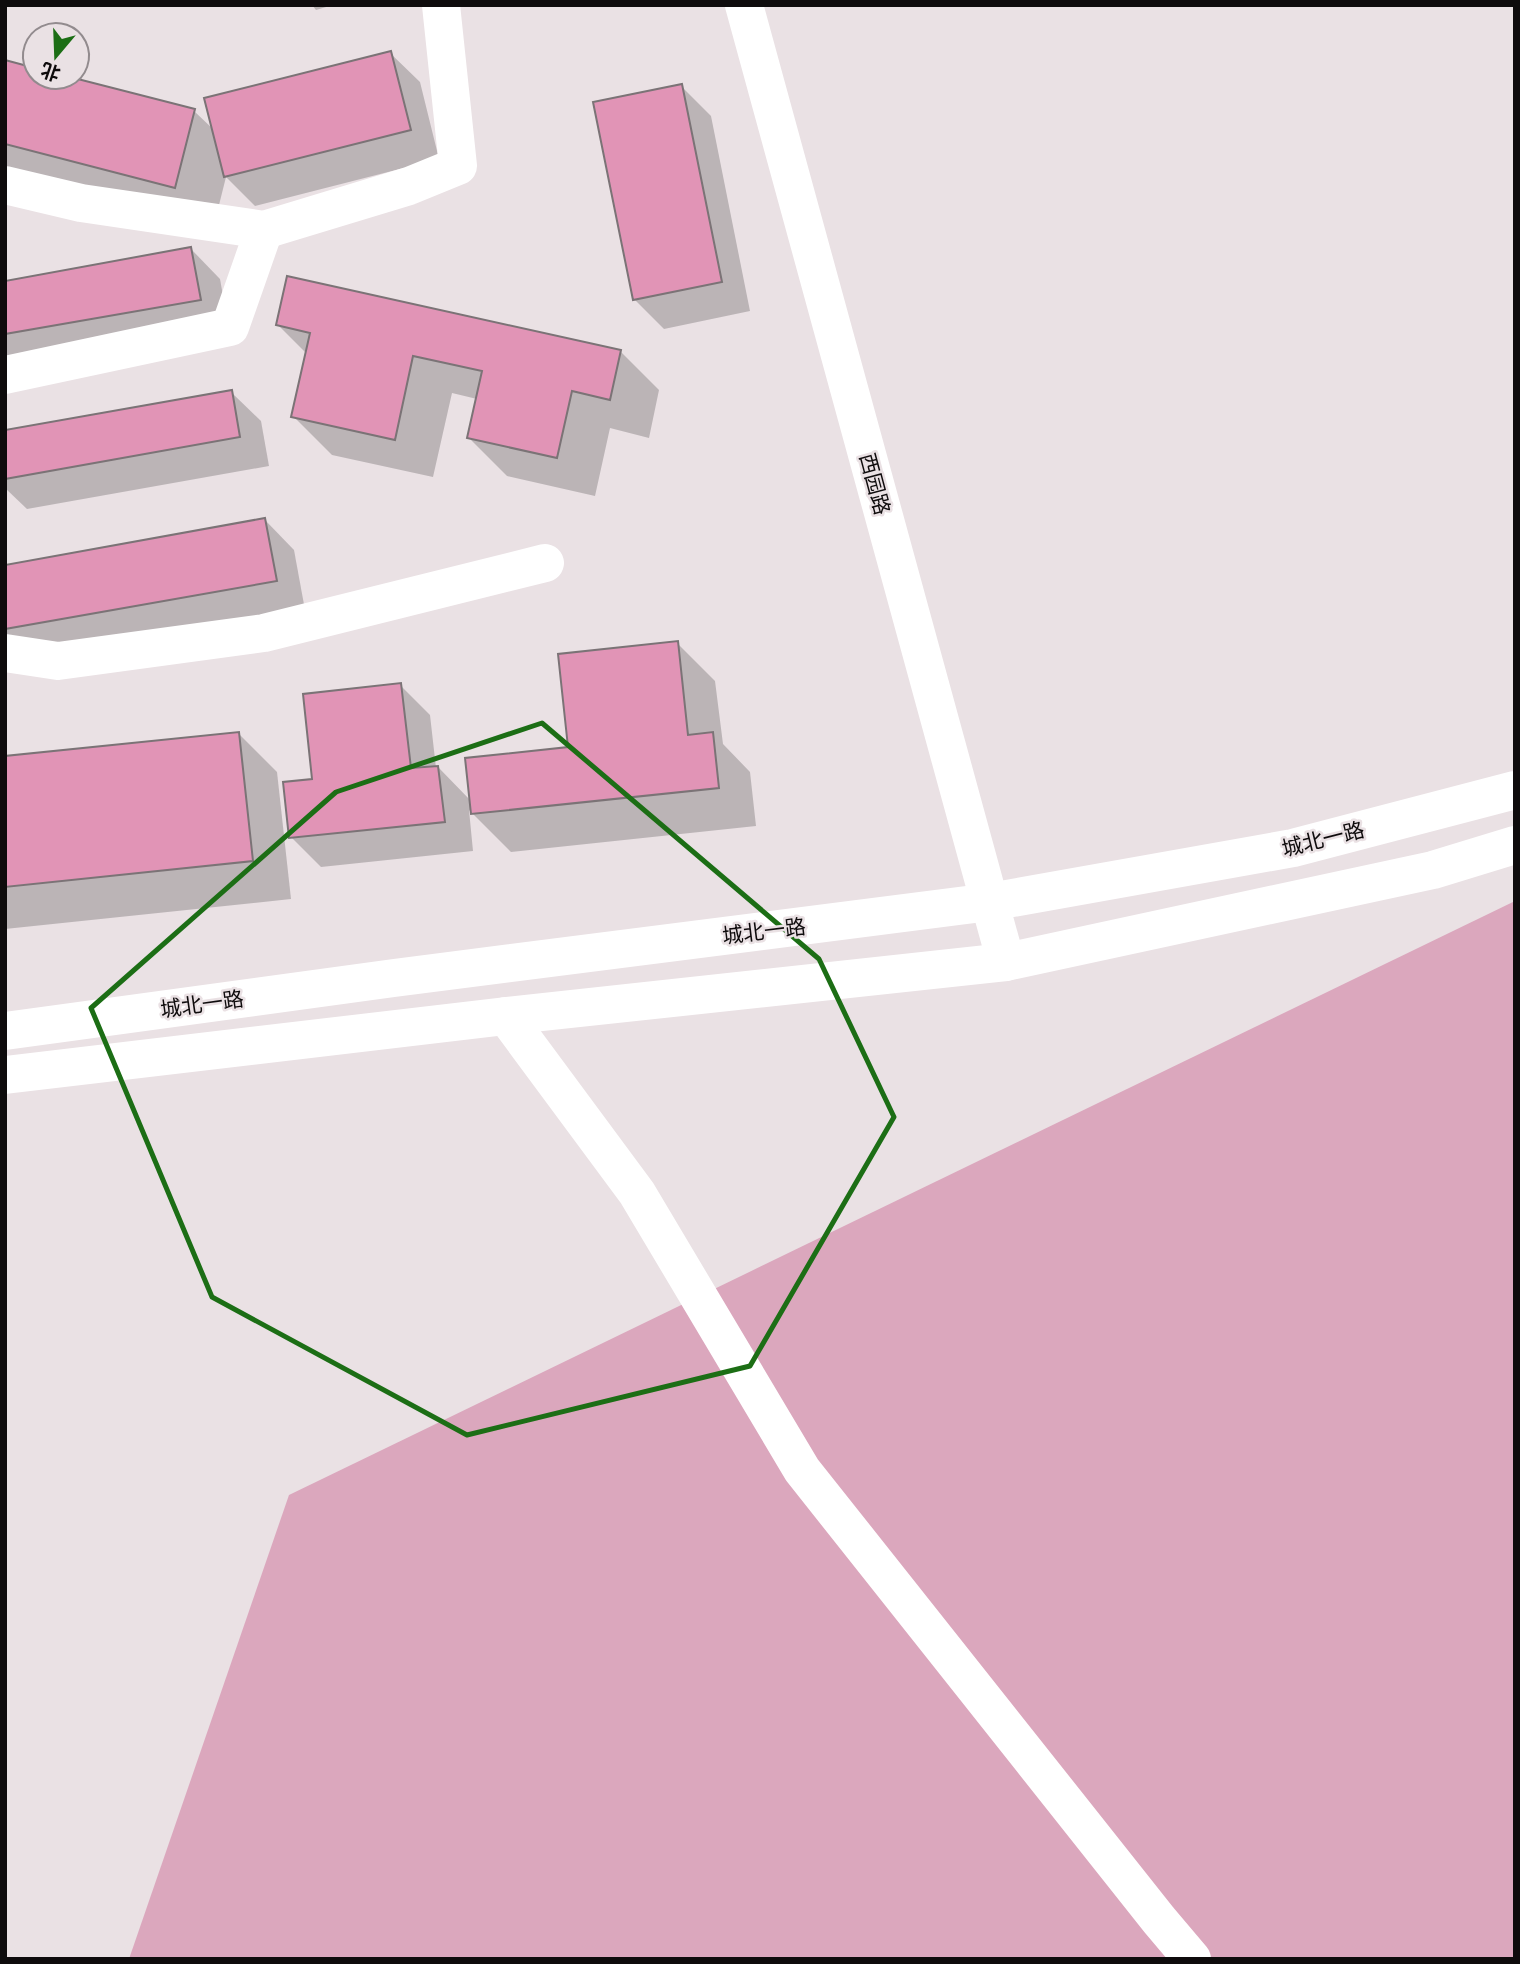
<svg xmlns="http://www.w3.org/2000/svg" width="1520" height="1964" font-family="Poppins,'Noto Sans SC',sans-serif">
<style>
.green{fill:#dba7bd}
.shadow{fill:#0003}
.building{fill:#e194b6;stroke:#7b7376;stroke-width:2}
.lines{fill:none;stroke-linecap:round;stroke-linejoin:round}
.minor{stroke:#fff;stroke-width:38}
.tertiary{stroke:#fff;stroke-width:38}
.primary{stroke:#fff;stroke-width:38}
.marked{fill:none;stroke:#1c6e15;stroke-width:5;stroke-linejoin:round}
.labels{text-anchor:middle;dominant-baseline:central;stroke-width:5;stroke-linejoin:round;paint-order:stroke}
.street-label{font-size:21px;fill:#0e0b0c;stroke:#eae1e4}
</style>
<rect width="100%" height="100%" fill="#eae1e4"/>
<!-- green -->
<path class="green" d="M 1515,901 L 1515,1959 L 129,1959 L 289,1495 Z"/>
<!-- shadow -->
<g class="shadow">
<path d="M 312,5 L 333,5 L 316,10 Z"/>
<path d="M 390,53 L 420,82 L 439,159 L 255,206 L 226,177 L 214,225 L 5,172 L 5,62 L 35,70 L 35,77 L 63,77 L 194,111 L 214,130 Z"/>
<path d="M 681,86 L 711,116 L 750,311 L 664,329 L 634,299 Z"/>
<path d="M 191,249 L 220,279 L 229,329 L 5,369 L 5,282 Z"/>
<path d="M 278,325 L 620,351 L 659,390 L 649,438 L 610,428 L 595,496 L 507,476 L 469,438 L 477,399 L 452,393 L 433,477 L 332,455 L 293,416 L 307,354 Z"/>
<path d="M 231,392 L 261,421 L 269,466 L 27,509 L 5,488 L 5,431 Z"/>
<path d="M 265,520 L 294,550 L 305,610 L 5,658 L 5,567 Z"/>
<path d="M 677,643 L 715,681 L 723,744 L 750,772 L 756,826 L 511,852 L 469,810 L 473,851 L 321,867 L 291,837 L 314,781 L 400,685 L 430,715 L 436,768 L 438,767 L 471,801 L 570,749 Z"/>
<path d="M 239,734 L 277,772 L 291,899 L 5,929 L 5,758 Z"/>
</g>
<!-- building -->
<g class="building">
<path d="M 391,51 L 411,130 L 224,177 L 204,98 Z"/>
<path d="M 5,60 L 35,68 L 35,77 L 70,77 L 195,109 L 175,188 L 5,144 Z"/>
<path d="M 682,84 L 722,282 L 633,300 L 593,102 Z"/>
<path d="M 191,247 L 201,300 L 5,334 L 5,281 Z"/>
<path d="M 287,276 L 621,350 L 610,400 L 572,391 L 557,458 L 467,438 L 482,371 L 413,356 L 395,440 L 291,417 L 310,333 L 276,325 Z"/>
<path d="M 232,390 L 240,437 L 5,479 L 5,430 Z"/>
<path d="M 265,518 L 277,581 L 5,629 L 5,565 Z"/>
<path d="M 678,641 L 688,735 L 713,732 L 719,788 L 471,814 L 465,758 L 568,747 L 558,654 Z"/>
<path d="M 401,683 L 411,768 L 438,766 L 445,822 L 289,838 L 283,782 L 312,779 L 303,694 Z"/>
<path d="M 239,732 L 253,861 L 5,887 L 5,756 Z"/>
</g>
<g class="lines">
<!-- minor -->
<g class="minor">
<path d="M 5,185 L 81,203 L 264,230 L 409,186 L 458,166 L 441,5"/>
<path d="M 5,375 L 230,327 L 264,230"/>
<path d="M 5,653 L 58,661 L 264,633 L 545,563"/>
<path d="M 506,1016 L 637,1193 L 802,1470 L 1159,1920 L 1192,1959"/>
</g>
<!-- tertiary -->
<path class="tertiary" d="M 744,5 L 1006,962"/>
<!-- primary -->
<g class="primary">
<path d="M 5,1031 L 394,978 L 990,902 L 1293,848 L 1515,790"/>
<path d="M 5,1075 L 506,1016 L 1006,962 L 1433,870 L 1515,845"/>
</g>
</g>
<!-- marked area -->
<path class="marked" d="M 542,723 L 819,959 L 894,1117 L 750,1366 L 467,1435 L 212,1297 L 91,1008 L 336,792 Z"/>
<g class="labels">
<!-- street labels -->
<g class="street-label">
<text transform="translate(875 484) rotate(75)">西园路</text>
<text transform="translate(1323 839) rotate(-14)">城北一路</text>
<text transform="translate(764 931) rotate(-7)">城北一路</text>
<text transform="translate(202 1004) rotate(-8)">城北一路</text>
</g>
</g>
<!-- border -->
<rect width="1520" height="1964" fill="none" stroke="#0e0b0c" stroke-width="14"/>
<!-- north arrow -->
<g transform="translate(56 56) rotate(199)"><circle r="33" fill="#eae1e4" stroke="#928b8e" stroke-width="2"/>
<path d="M0-5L12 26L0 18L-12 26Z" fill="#1c6e15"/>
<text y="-10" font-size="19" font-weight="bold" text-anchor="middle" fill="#0e0b0c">北</text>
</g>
</svg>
